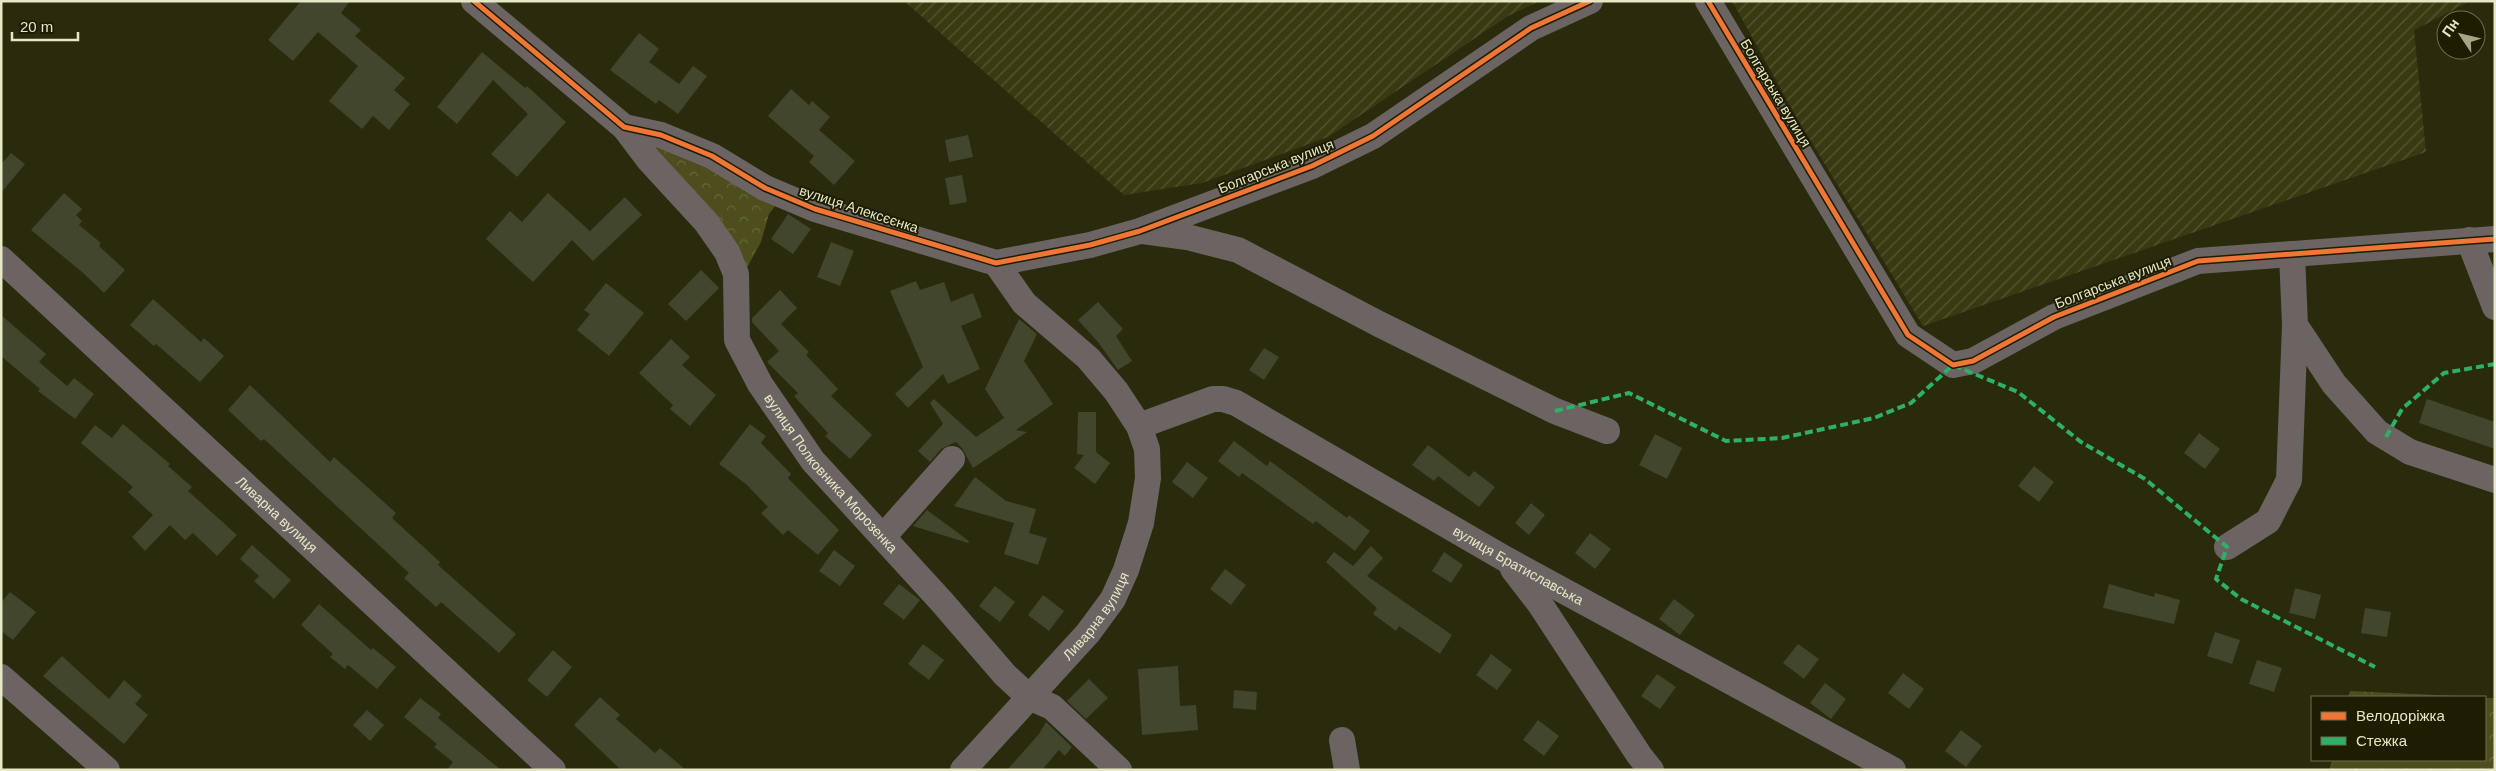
<svg xmlns="http://www.w3.org/2000/svg" width="2496" height="771" font-family="Helvetica,sans-serif">
<style>
.industrial{fill:url(#industrial-furrows)}
.forest{fill:url(#forest-crowns)}
.building{fill:#41462d}
.lines{fill:none;stroke-linecap:round;stroke-linejoin:round}
.minor{stroke:#6b6463;stroke-width:26}
.quiet{stroke:#2db169;stroke-width:4;stroke-dasharray:8 4;stroke-linecap:butt}
.cycleway-casing{stroke:#1d1d02;stroke-width:8}
.cycleway{stroke:#f07635;stroke-width:5}
.labels{text-anchor:middle;dominant-baseline:central;stroke-width:4;stroke-linejoin:round;paint-order:stroke}
.street-label{font-size:14px;fill:#e6e8c5;stroke:#1d1d02}
</style>
<defs>
<pattern id="industrial-furrows" width="10" height="10" patternUnits="userSpaceOnUse" patternTransform="scale(1.25)"><rect width="10" height="10" fill="#3a3a12"/><path d="M-1 1l2-2M0 10L10 0M9 11l2-2" fill="none" stroke="#565633"/></pattern>
<pattern id="forest-crowns" width="20" height="18" patternUnits="userSpaceOnUse" patternTransform="scale(1.25)"><rect width="20" height="18" fill="#4d4d1e"/><path d="M2 6a3 3 0 1 1 6 0M12 15a3 3 0 1 1 6 0" fill="none" stroke="#67673d"/></pattern>
</defs>
<rect width="100%" height="100%" fill="#2a2a0d"/>
<!-- industrial -->
<g class="industrial">
<path d="M 904,1 L 1540,1 L 1508,16 L 1328,137 L 1202,183 L 1124,195 Z"/>
<path d="M 1732,1 L 2471,1 L 2414,30 L 2426,152 L 1923,326 L 1797,118 Z"/>
</g>
<!-- forest -->
<g class="forest">
<path d="M 659,141 L 778,202 L 769,214 L 761,242 L 745,271 L 653,154 Z"/>
<path d="M 2350,691 L 2479,697 L 2348,697 Z"/>
<path d="M 2485,698 L 2495,698 L 2495,770 L 2329,770 L 2332,760 L 2485,760 Z"/>
</g>
<!-- building -->
<g class="building">
<path d="M 301,1 L 350,1 L 341,13 L 361,30 L 355,36 L 405,78 L 394,90 L 410,104 L 389,130 L 373,116 L 362,129 L 329,101 L 358,66 L 318,32 L 293,61 L 268,40 Z"/>
<path d="M 639,33 L 659,49 L 649,62 L 679,84 L 693,66 L 707,76 L 678,114 L 659,100 L 656,104 L 610,70 Z"/>
<path d="M 482,52 L 525,88 L 527,86 L 566,122 L 517,177 L 491,154 L 528,114 L 493,80 L 457,124 L 437,107 Z"/>
<path d="M 791,89 L 809,105 L 812,101 L 830,117 L 819,130 L 855,161 L 834,185 L 809,162 L 814,156 L 768,116 Z"/>
<path d="M 968,135 L 973,157 L 949,162 L 945,140 Z"/>
<path d="M 11,153 L 25,164 L 1,193 L 1,164 Z"/>
<path d="M 962,175 L 967,202 L 950,205 L 945,178 Z"/>
<path d="M 64,193 L 82,209 L 76,215 L 82,221 L 79,225 L 101,243 L 99,246 L 125,270 L 104,293 L 82,272 L 31,230 Z"/>
<path d="M 548,193 L 590,231 L 625,197 L 642,215 L 593,261 L 572,240 L 533,282 L 486,239 L 510,211 L 522,222 Z"/>
<path d="M 788,214 L 811,229 L 793,254 L 771,239 Z"/>
<path d="M 831,242 L 854,251 L 840,286 L 817,277 Z"/>
<path d="M 701,270 L 719,288 L 686,321 L 668,304 Z"/>
<path d="M 916,281 L 920,290 L 944,282 L 951,302 L 973,293 L 982,317 L 961,326 L 980,369 L 948,384 L 943,374 L 908,408 L 895,394 L 923,367 L 890,291 Z"/>
<path d="M 606,283 L 644,313 L 609,356 L 577,330 L 590,314 L 584,310 Z"/>
<path d="M 780,290 L 797,308 L 781,324 L 809,352 L 806,355 L 838,389 L 831,396 L 872,435 L 850,459 L 825,436 L 828,433 L 794,396 L 798,393 L 767,362 L 779,351 L 752,322 L 752,318 Z"/>
<path d="M 153,299 L 201,342 L 204,338 L 224,356 L 200,382 L 156,344 L 154,346 L 130,325 Z"/>
<path d="M 1098,302 L 1123,329 L 1116,336 L 1132,361 L 1118,370 L 1098,342 L 1078,320 Z"/>
<path d="M 1,315 L 46,354 L 39,362 L 67,386 L 74,378 L 94,394 L 75,419 L 38,391 L 40,389 L 1,356 Z"/>
<path d="M 1019,319 L 1037,334 L 1024,361 L 1053,404 L 1016,430 L 1027,432 L 973,468 L 962,448 L 956,442 L 941,449 L 930,462 L 918,451 L 943,424 L 930,403 L 934,399 L 976,437 L 1004,418 L 985,389 Z"/>
<path d="M 671,339 L 690,357 L 682,365 L 716,395 L 690,426 L 670,409 L 673,405 L 639,373 Z"/>
<path d="M 1264,348 L 1279,357 L 1264,380 L 1249,370 Z"/>
<path d="M 250,385 L 330,462 L 334,457 L 396,513 L 392,518 L 440,562 L 438,565 L 516,634 L 499,653 L 441,602 L 436,607 L 404,578 L 409,573 L 264,439 L 261,441 L 228,410 Z"/>
<path d="M 2427,399 L 2495,422 L 2495,449 L 2419,423 Z"/>
<path d="M 1078,412 L 1096,412 L 1096,452 L 1110,463 L 1095,484 L 1074,468 L 1084,455 L 1077,454 Z"/>
<path d="M 123,424 L 170,464 L 168,466 L 192,487 L 188,491 L 237,535 L 217,556 L 193,533 L 185,540 L 170,525 L 145,551 L 132,537 L 153,515 L 128,492 L 133,487 L 81,443 L 95,425 L 112,438 Z"/>
<path d="M 750,424 L 766,436 L 761,443 L 791,474 L 788,478 L 839,530 L 818,555 L 788,530 L 783,535 L 761,513 L 768,507 L 746,484 L 719,464 Z"/>
<path d="M 2199,433 L 2220,449 L 2205,469 L 2184,453 Z"/>
<path d="M 1655,434 L 1682,448 L 1667,479 L 1639,465 Z"/>
<path d="M 1234,441 L 1267,466 L 1270,461 L 1347,518 L 1349,515 L 1370,531 L 1355,551 L 1316,521 L 1313,524 L 1242,473 L 1239,477 L 1218,461 Z"/>
<path d="M 1428,445 L 1469,477 L 1474,471 L 1495,487 L 1479,507 L 1438,476 L 1434,481 L 1412,465 Z"/>
<path d="M 1187,462 L 1208,478 L 1193,498 L 1172,482 Z"/>
<path d="M 2034,466 L 2054,482 L 2039,502 L 2018,486 Z"/>
<path d="M 975,477 L 1006,501 L 1036,509 L 1029,533 L 1047,538 L 1038,565 L 1004,554 L 1014,523 L 954,506 Z"/>
<path d="M 1531,503 L 1545,515 L 1529,535 L 1515,523 Z"/>
<path d="M 927,510 L 969,541 L 968,543 L 913,526 Z"/>
<path d="M 1590,533 L 1611,549 L 1595,569 L 1575,553 Z"/>
<path d="M 252,545 L 291,580 L 274,599 L 254,581 L 259,576 L 240,559 Z"/>
<path d="M 1371,546 L 1383,558 L 1367,576 L 1452,635 L 1440,654 L 1399,626 L 1396,631 L 1373,614 L 1377,608 L 1326,562 L 1334,552 L 1353,566 Z"/>
<path d="M 834,550 L 855,566 L 840,586 L 819,571 Z"/>
<path d="M 1444,552 L 1463,565 L 1451,583 L 1432,571 Z"/>
<path d="M 1225,569 L 1246,585 L 1231,605 L 1210,589 Z"/>
<path d="M 899,584 L 920,600 L 904,620 L 883,604 Z"/>
<path d="M 2109,584 L 2154,597 L 2155,593 L 2180,600 L 2174,624 L 2103,608 Z"/>
<path d="M 995,586 L 1015,602 L 1000,622 L 979,606 Z"/>
<path d="M 2295,588 L 2321,595 L 2315,619 L 2289,613 Z"/>
<path d="M 10,592 L 36,612 L 13,640 L 1,631 L 1,603 Z"/>
<path d="M 1043,595 L 1064,611 L 1049,631 L 1028,615 Z"/>
<path d="M 1674,599 L 1695,615 L 1680,635 L 1659,619 Z"/>
<path d="M 319,604 L 371,650 L 373,648 L 396,667 L 377,689 L 348,665 L 345,669 L 330,657 L 333,654 L 301,625 Z"/>
<path d="M 2365,608 L 2391,612 L 2387,637 L 2361,633 Z"/>
<path d="M 2215,632 L 2240,640 L 2232,664 L 2207,656 Z"/>
<path d="M 923,644 L 944,660 L 929,680 L 908,664 Z"/>
<path d="M 1798,644 L 1819,659 L 1804,679 L 1783,663 Z"/>
<path d="M 553,650 L 572,667 L 547,697 L 527,680 Z"/>
<path d="M 1491,654 L 1512,670 L 1497,690 L 1476,675 Z"/>
<path d="M 62,656 L 109,699 L 124,680 L 142,696 L 135,704 L 148,715 L 124,744 L 43,676 Z"/>
<path d="M 2257,660 L 2282,668 L 2274,692 L 2249,684 Z"/>
<path d="M 1178,666 L 1180,706 L 1196,705 L 1198,730 L 1142,735 L 1138,669 Z"/>
<path d="M 1903,673 L 1924,689 L 1909,709 L 1888,693 Z"/>
<path d="M 1657,674 L 1676,687 L 1660,709 L 1641,696 Z"/>
<path d="M 1089,679 L 1108,698 L 1086,719 L 1067,701 Z"/>
<path d="M 1825,683 L 1846,699 L 1831,719 L 1810,703 Z"/>
<path d="M 1234,690 L 1257,692 L 1256,710 L 1233,708 Z"/>
<path d="M 600,697 L 620,715 L 616,719 L 655,753 L 660,748 L 686,770 L 621,770 L 574,725 Z"/>
<path d="M 420,698 L 441,714 L 438,718 L 501,770 L 447,770 L 453,762 L 434,747 L 437,744 L 404,717 Z"/>
<path d="M 367,710 L 384,725 L 370,741 L 353,725 Z"/>
<path d="M 1538,720 L 1559,736 L 1544,756 L 1523,740 Z"/>
<path d="M 1046,722 L 1072,747 L 1065,756 L 1059,750 L 1042,770 L 1007,770 L 1039,734 Z"/>
<path d="M 1961,730 L 1982,746 L 1966,767 L 1945,751 Z"/>
</g>
<g class="lines">
<!-- minor -->
<g class="minor">
<path d="M 474,1 L 624,127 L 661,135 L 712,156 L 765,188 L 815,209 L 996,263 L 1090,245 L 1140,231 L 1312,166 L 1373,136 L 1531,28 L 1590,1"/>
<path d="M 1708,1 L 1908,335 L 1953,365 L 1973,361 L 2054,317 L 2198,261 L 2495,239"/>
<path id="s1" d="M 624,127 L 649,160 L 706,222 L 727,252 L 736,274 L 737,340 L 760,384 L 813,461 L 942,602 L 1005,675 L 1029,697 L 1052,707 L 1119,770"/>
<path d="M 1143,231 L 1187,237 L 1238,250 L 1379,324 L 1555,411 L 1607,431"/>
<path d="M 2469,240 L 2495,307"/>
<path d="M 2292,254 L 2295,325 L 2334,384 L 2377,432 L 2410,452 L 2495,480"/>
<path id="s2" d="M 1,259 L 553,770"/>
<path id="s3" d="M 1139,426 L 1213,399 L 1223,399 L 1236,403 L 1507,560 L 1893,770"/>
<path d="M 883,537 L 952,459"/>
<path d="M 2227,547 L 2268,521 L 2289,480 L 2295,325"/>
<path d="M 1513,569 L 1540,604 L 1639,755 L 1651,770"/>
<path d="M 1,677 L 107,770"/>
<path d="M 1342,740 L 1347,770"/>
<path id="s4" d="M 963,770 L 1088,633 L 1113,599 L 1126,570 L 1141,523 L 1148,478 L 1147,449 L 1139,426 L 1116,391 L 1088,358 L 1024,303 L 996,263"/>
</g>
<!-- quiet -->
<g class="quiet">
<path d="M 1555,411 L 1629,393 L 1726,441 L 1782,438 L 1874,418 L 1911,403 L 1953,365 L 2018,392 L 2081,442 L 2145,479 L 2227,547 L 2216,579 L 2241,599 L 2375,667"/>
<path d="M 2386,437 L 2402,409 L 2444,373 L 2495,364"/>
</g>
<defs>
<g id="cycleway">
<path d="M 474,1 L 624,127 L 661,135 L 712,156 L 765,188 L 815,209 L 996,263 L 1090,245 L 1140,231 L 1312,166 L 1373,136 L 1531,28 L 1590,1"/>
<path d="M 1708,1 L 1908,335 L 1953,365 L 1973,361 L 2054,317 L 2198,261 L 2495,239"/>
</g>
</defs>
<!-- cycleway casing -->
<use href="#cycleway" class="cycleway-casing"/>
<!-- cycleway -->
<use href="#cycleway" class="cycleway"/>
</g>
<g class="labels">
<!-- street labels -->
<g class="street-label">
<text transform="translate(1776 93) rotate(59)">Болгарська вулиця</text>
<text transform="translate(1276 166) rotate(-22)">Болгарська вулиця</text>
<text transform="translate(859 209) rotate(18)">вулиця Алексєєнка</text>
<text transform="translate(2113 282) rotate(-21)">Болгарська вулиця</text>
<text stroke="none"><textPath href="#s1" startOffset="416">вулиця Полковника Морозенка</textPath></text>
<text stroke="none"><textPath href="#s2" startOffset="376">Ливарна вулиця</textPath></text>
<text stroke="none"><textPath href="#s3" startOffset="428">вулиця Братиславська</textPath></text>
<text stroke="none"><textPath href="#s4" startOffset="204">Ливарна вулиця</textPath></text>
</g>
</g>
<!-- border -->
<rect width="2496" height="771" fill="none" stroke="#e6e8c5" stroke-width="5"/>
<!-- legend -->
<rect x="2311" y="696" width="175" height="65" fill="#1d1d02" stroke="#6d6e50"/>
<rect x="2321" y="712" width="25" height="8" fill="#f07635" stroke="#6d6e50"/>
<text x="2356" y="721" font-size="15" fill="#e6e8c5">Велодоріжка</text>
<rect x="2321" y="737" width="25" height="8" fill="#2db169" stroke="#6d6e50"/>
<text x="2356" y="746" font-size="15" fill="#e6e8c5">Стежка</text>
<!-- north arrow -->
<g transform="translate(2461 35) rotate(305)"><circle r="24" fill="#1d1d02" stroke="#6d6e50"/>
<path d="M0-4L9 19L0 12L-9 19Z" fill="#a4a685"/>
<text y="-8" font-size="14" font-weight="bold" text-anchor="middle" fill="#e6e8c5">Пн</text>
</g>
<!-- scale -->
<path d="M12 32v8h66v-8" fill="none" stroke="#e6e8c5" stroke-width="2.5"/>
<text x="20" y="32" font-size="15" fill="#e6e8c5" stroke="#1d1d02" stroke-width="4" paint-order="stroke">20 m</text>
</svg>
